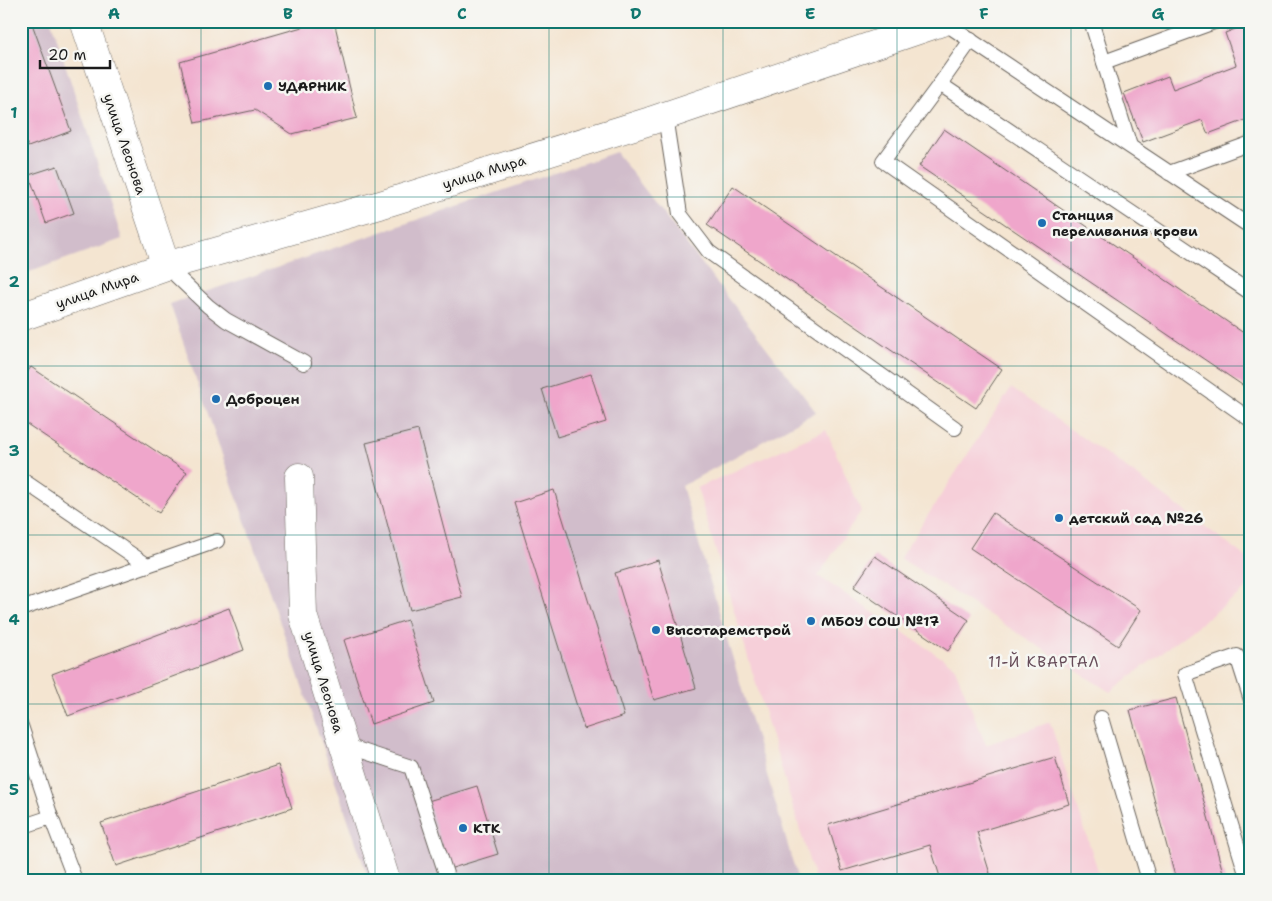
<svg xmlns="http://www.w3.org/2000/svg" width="1272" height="901" font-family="'Shantell Sans',sans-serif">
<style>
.built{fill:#f6cfd9}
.industrial{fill:#d1bdcb}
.building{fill:#efa6cb}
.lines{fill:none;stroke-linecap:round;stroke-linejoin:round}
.lane-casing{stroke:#68625b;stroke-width:16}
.street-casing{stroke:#68625b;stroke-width:29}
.secondary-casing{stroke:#68625b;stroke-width:29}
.lane{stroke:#fff;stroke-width:14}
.street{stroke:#fff;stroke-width:28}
.secondary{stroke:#fff;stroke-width:28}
.grid{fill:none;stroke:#0f766e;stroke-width:1;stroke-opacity:0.55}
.poi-dot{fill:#1f6fb2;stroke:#f6f6f2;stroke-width:2}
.labels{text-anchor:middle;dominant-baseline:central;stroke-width:5;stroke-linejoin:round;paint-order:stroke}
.poi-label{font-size:14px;font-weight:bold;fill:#1c1c1c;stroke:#f6f6f2;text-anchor:start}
.street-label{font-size:14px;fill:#1c1c1c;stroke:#f6f6f2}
.neighbourhood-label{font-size:15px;letter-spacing:1px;fill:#664c59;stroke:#f6f6f2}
.neatline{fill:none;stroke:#0f766e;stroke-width:2}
.grid-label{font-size:16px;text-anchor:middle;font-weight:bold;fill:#0f766e}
</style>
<rect width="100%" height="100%" fill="#f6f6f2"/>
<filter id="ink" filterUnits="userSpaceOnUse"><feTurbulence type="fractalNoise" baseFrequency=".02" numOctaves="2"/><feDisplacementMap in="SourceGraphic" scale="10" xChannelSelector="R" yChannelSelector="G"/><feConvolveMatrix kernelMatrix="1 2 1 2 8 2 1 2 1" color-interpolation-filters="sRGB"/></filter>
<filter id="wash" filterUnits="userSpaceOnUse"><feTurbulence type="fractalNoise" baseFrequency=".0096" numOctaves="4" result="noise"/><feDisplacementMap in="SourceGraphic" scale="20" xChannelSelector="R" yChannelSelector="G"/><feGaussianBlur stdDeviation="1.12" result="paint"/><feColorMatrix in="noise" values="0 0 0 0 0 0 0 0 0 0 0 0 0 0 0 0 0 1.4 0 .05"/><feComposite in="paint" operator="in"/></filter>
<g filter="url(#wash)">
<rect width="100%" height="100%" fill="#f4e5d1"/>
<!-- built -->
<g class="built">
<path d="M 1011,388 L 1139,477 L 1251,561 L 1251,585 L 1110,692 L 900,558 Z"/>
<path d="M 826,430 L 861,511 L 818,576 L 954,666 L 986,745 L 1050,722 L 1101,880 L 815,880 L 697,488 Z"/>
</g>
<!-- industrial -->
<g class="industrial">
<path d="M 21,21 L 51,21 L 122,239 L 21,275 Z"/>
<path d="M 616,152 L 816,412 L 682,486 L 798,880 L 369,880 L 170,304 Z"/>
</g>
<g id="blocks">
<!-- building -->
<g class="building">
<path d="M 21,21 L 31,21 L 71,131 L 28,147 L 21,127 Z"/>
<path d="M 323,21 L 334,21 L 357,118 L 292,134 L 255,110 L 195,123 L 180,62 Z"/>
<path d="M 1251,23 L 1251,86 L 1249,87 L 1251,118 L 1208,134 L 1202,120 L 1143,142 L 1124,93 L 1168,76 L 1173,89 L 1236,65 L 1225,33 Z"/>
<path d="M 944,129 L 1251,338 L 1251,391 L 919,166 Z"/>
<path d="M 57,166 L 74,213 L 46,223 L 29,175 Z"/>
<path d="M 733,186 L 1002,369 L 976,408 L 707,225 Z"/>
<path d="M 31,367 L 187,472 L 159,513 L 21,420 L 21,381 Z"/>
<path d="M 591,374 L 606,422 L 557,437 L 542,389 Z"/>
<path d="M 418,430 L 462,597 L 410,610 L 366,443 Z"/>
<path d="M 554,490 L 624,716 L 584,729 L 514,503 Z"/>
<path d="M 993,513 L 1141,610 L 1118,646 L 970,548 Z"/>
<path d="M 875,556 L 969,620 L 948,651 L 854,587 Z"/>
<path d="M 658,560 L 696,688 L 654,700 L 615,573 Z"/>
<path d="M 229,608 L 244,650 L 68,716 L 52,674 Z"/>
<path d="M 407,620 L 434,703 L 371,724 L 344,640 Z"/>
<path d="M 1176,698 L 1225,880 L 1176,880 L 1130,710 Z"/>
<path d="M 1055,757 L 1069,804 L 977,832 L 992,880 L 941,880 L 930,845 L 842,871 L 828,825 Z"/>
<path d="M 278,765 L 292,808 L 116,866 L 101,823 Z"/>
<path d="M 477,786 L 498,854 L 449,869 L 428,801 Z"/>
</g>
</g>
</g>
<g filter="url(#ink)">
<use href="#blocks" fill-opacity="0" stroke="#68625b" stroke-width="1"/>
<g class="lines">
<defs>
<g id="lane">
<path d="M 1091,21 L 1130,146"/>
<path d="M 943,22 L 1251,227"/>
<path d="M 971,40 L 940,84 L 1251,293"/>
<path d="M 1104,62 L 1217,21"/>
<path d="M 940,84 L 883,161 L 1251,420"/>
<path d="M 665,116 L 680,214 L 709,252 L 955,428"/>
<path d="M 1169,173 L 1251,143"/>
<path d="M 166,266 L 208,306 L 226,320 L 304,363"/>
<path d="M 21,479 L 147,565"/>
<path d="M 21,609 L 217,541"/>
<path d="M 1101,718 L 1149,880"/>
<path d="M 21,726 L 51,817 L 75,880"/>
<path d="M 344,745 L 411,767 L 448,880"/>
<path d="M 21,827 L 51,817"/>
<path d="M 1248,880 L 1185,674 L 1237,656 L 1251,700"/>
</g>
<path id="street" d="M 299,477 L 303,615 L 386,880"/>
<g id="secondary">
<path d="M 84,21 L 166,266"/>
<path d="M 21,317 L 166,266 L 380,205 L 650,121 L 945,21"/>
</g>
</defs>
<!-- lane casing -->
<use href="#lane" class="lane-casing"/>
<!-- street casing -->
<use href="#street" class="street-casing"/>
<!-- secondary casing -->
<use href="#secondary" class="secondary-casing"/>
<!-- lane -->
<use href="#lane" class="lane"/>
<!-- street -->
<use href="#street" class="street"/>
<!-- secondary -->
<use href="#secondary" class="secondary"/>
</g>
</g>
<!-- grid -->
<path class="grid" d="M 201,21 L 201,880M 375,21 L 375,880M 549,21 L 549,880M 723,21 L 723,880M 897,21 L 897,880M 1071,21 L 1071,880M 21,197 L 1251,197M 21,366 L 1251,366M 21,535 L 1251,535M 21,704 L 1251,704"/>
<!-- markers -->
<g class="poi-dot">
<circle cx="268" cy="86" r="5"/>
<circle cx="1042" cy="223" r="5"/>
<circle cx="216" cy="399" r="5"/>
<circle cx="1059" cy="518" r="5"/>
<circle cx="811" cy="621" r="5"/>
<circle cx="656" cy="630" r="5"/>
<circle cx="463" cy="828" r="5"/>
</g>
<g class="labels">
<!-- poi labels -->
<g class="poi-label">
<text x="278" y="86">УДАРНИК</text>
<text x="1052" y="215">Станция<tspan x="1052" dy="16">переливания крови</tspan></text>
<text x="226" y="399">Доброцен</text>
<text x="1069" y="518">детский сад №26</text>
<text x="821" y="621">МБОУ СОШ №17</text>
<text x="666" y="630">Высотаремстрой</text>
<text x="473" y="828">КТК</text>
</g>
<!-- street labels -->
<g class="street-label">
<text transform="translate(125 144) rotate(71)">улица Леонова</text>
<text transform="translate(484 172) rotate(-17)">улица Мира</text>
<text transform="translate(97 290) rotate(-19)">улица Мира</text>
<text transform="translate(324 682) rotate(73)">улица Леонова</text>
</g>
<!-- neighbourhood labels -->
<g class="neighbourhood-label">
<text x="1044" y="662">11-Й КВАРТАЛ</text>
</g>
</g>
<!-- margin -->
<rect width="1272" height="901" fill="none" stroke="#f6f6f2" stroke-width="55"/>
<!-- scale -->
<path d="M40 60v8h70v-8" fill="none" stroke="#1c1c1c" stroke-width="2.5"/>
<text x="48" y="60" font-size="15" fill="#1c1c1c" stroke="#f6f6f2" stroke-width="4" paint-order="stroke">20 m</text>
<rect x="28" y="28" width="1216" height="846" class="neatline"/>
<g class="grid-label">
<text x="114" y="19">A</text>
<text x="288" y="19">B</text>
<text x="462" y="19">C</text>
<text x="636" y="19">D</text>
<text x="810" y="19">E</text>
<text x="984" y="19">F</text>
<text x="1158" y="19">G</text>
<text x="14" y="118">1</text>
<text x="14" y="287">2</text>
<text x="14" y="456">3</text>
<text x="14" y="625">4</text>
<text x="14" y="795">5</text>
</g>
</svg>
